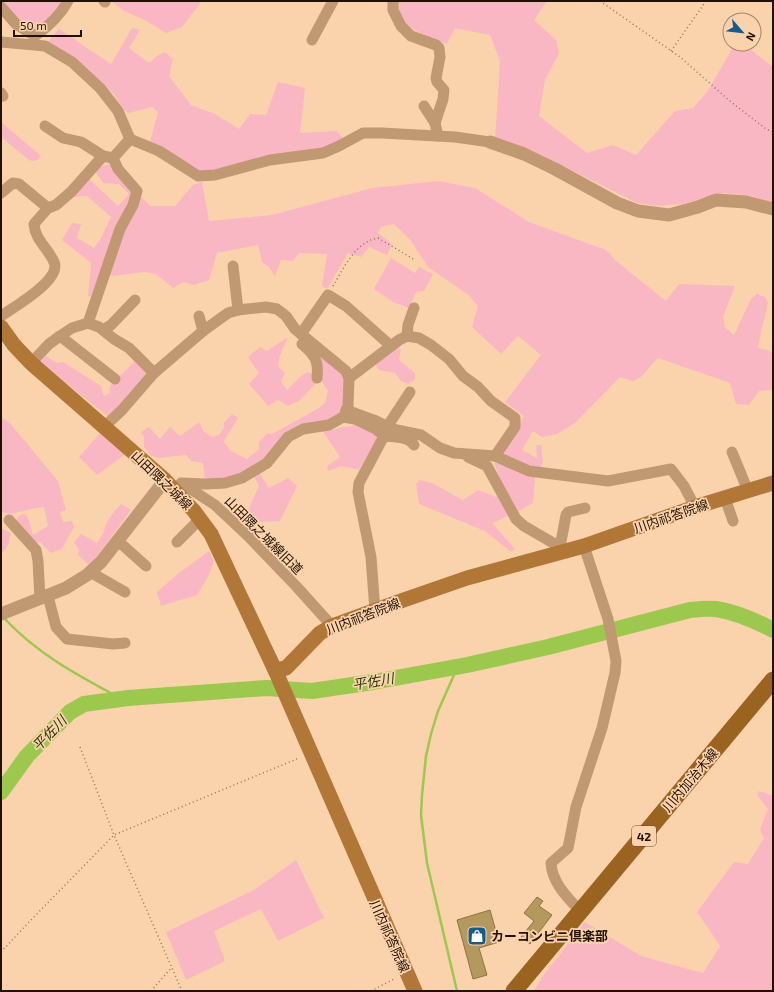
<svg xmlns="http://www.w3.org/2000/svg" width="774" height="992" font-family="'Exo 2','Noto Sans JP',sans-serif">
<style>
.green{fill:#f9b7c4}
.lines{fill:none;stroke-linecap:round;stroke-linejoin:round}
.stream{stroke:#9dc84e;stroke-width:2.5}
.river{stroke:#9dc84e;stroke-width:16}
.building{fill:#b3995d;stroke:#8f753a}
.path{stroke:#92765a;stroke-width:1.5;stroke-dasharray:1 3;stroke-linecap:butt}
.minor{stroke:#c09972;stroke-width:11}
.tertiary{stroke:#c09972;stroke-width:13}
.secondary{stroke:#b07737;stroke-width:15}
.primary{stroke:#9a6320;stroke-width:17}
.labels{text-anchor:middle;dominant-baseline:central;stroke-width:3.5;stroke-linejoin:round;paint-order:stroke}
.shield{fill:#fad3ac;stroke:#634b34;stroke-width:1}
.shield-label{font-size:12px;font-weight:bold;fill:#221101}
.street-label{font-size:13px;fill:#221101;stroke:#fad3ac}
.poi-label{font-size:13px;font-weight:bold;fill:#221101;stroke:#fad3ac;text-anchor:start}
.water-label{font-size:14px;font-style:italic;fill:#2a3a07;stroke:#fad3ac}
</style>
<rect width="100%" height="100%" fill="#fad3ac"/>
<!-- green -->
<g class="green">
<path d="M 1,1 L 63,1 L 51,17 L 37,31 L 16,19 Z"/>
<path d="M 111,1 L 202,1 L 182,27 L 166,33 L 145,20 L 124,11 Z"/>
<path d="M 396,1 L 547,1 L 534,20 L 556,40 L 559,53 L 545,80 L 539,116 L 587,153 L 613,145 L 636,155 L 675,111 L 693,108 L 707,92 L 735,44 L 743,44 L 773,67 L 773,204 L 752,196 L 724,193 L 683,204 L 656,206 L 637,203 L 531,150 L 495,139 L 500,61 L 490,35 L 455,28 L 447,44 C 430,37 407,32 400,13 C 398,10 397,5 396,1 Z"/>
<path d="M 132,28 L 140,30 L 129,48 L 149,63 L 157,56 L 165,52 L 173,59 L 169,76 L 191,105 L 215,114 L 239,129 L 250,114 L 266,115 L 278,82 L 305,88 L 300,133 L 337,131 L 344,140 L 321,150 L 215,172 L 199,172 L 150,142 L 158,112 L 152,107 L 129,113 L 124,110 L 114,94 L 88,70 L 48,42 L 59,29 L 111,64 Z"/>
<path d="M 1,122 L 41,156 C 37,161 35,162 29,160 L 1,137 Z"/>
<path d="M 109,164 L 150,206 L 175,206 L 193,185 L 202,182 L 209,221 L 272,215 L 372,188 L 438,181 L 475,188 L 529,222 L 606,250 L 615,260 L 666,301 L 679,284 L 735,286 L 723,317 L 725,327 L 734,335 L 751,299 L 757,294 L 765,297 L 768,303 L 761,332 L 758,348 L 768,350 L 773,354 L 773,390 L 759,391 L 749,405 L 736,404 L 730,383 L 658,358 L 641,377 L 633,381 L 620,377 L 575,423 L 557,434 L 542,437 L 533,431 L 522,450 L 537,458 L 536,445 L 541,445 L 543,462 L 535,478 L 533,503 L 521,510 L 492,523 L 515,549 L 511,552 L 485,531 L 419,504 L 416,484 L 420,480 L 432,483 L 463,500 L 478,490 L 496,497 L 505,491 L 494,463 L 510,442 L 524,416 L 505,402 L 541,355 L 518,336 L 501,354 L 472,327 L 478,306 L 467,294 L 428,267 L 411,241 L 394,224 L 381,227 L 378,233 L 392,244 L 387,255 L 369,247 L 361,257 L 348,253 L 327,289 L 322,286 L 327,254 L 299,253 L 293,261 L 281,260 L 275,276 L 269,267 L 262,262 L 258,245 L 217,253 L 209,280 L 194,285 L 184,282 L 173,288 L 156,274 L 144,272 L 113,276 L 100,274 L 93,297 L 88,296 L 91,263 L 62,240 L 72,223 L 81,224 L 77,238 L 94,248 L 101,238 L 111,217 L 87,196 L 72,197 L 89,179 L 118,206 L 129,194 L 119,184 L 103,183 L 96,173 L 99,167 Z"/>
<path d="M 391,258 L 415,273 L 419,267 L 433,274 L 424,291 L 416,292 L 409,308 L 393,302 L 374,289 Z"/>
<path d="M 288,337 L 280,355 L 278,366 L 285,373 L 281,382 L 287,390 L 299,378 L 307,372 L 315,374 L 316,350 L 347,378 L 342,416 L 302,428 L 268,457 L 236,478 L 205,480 L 203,463 L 191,461 L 186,455 L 158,458 L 150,455 L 144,447 L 144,437 L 141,432 L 149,427 L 160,439 L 170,427 L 180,436 L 187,431 L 199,422 L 204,432 L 212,437 L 219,435 L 224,428 L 224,423 L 232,414 L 238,418 L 227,436 L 224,442 L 231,451 L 247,459 L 259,449 L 259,442 L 268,433 L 272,434 L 319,408 L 325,403 L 328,391 L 320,379 L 299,401 L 288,406 L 278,400 L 268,406 L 249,384 L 259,373 L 248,357 L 260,347 L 267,351 Z"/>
<path d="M 398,347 L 401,350 L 399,360 L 415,373 L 415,379 L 408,384 L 401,381 L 395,373 L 379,370 L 375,364 Z"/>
<path d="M 46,356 L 56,363 L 63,362 L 101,386 L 104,396 L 109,394 L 110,386 L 136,360 L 150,373 L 110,418 L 66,383 L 41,361 Z"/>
<path d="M 1,418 L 9,422 L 58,481 L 66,510 L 60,512 L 63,522 L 72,521 L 74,527 L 62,549 L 51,553 L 40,542 L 33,543 L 16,522 L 18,517 L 22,514 L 26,515 L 29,520 L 33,535 L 48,526 L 44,507 L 31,509 L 11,514 L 1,512 Z"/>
<path d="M 356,425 L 369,429 L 376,435 L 376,441 L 359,470 L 342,466 L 328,471 L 327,466 L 340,457 L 322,430 L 332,430 L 342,427 L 346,427 Z"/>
<path d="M 100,433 L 126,454 L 97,475 L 79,457 Z"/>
<path d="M 258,471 L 269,488 L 288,478 L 297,486 L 280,521 L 259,522 L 249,529 L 246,515 L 259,486 L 253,475 Z"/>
<path d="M 121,504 L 131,510 L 94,560 L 89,565 L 78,555 L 79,550 L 74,542 L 81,534 L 97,543 L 103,534 L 106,524 L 113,513 Z"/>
<path d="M 1,528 L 11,533 L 8,546 L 1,554 Z"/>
<path d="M 209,551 L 214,561 L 208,577 L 197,595 L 161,606 L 157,592 L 179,573 Z"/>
<path d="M 759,791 L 773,796 L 773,991 L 534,991 L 543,976 L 585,922 L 641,956 L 703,973 L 720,946 L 697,912 L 734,862 L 748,864 L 764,838 L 760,829 L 768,809 L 757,795 Z"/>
<path d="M 296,860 L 324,918 L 278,941 L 261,909 L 214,931 L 225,961 L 186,980 L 166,932 L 254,890 Z"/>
</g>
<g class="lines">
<!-- stream -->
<g class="stream">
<path d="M 4,618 C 37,654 79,676 122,699"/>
<path d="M 457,991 L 427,863 L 421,815 L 422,795 L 426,756 L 431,734 L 438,711 L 458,666"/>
</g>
<!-- river -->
<path class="river" d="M 1,792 L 27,756 L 70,712 L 84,704 L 128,698 L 266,688 L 312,691 L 373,682 L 467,665 L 548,647 L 690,610 C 699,609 707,608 716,609 C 736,612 756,621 773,630"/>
</g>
<!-- building -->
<g class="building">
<path d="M 537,897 L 543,901 L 539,906 L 552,915 L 530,944 L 521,937 L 534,921 L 524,913 Z"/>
<path d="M 490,910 L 499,942 L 479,948 L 487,975 L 473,979 L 457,920 Z"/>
</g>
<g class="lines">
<!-- path -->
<g class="path">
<path d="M 600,1 L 680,57 L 731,102 L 766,129 L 773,132"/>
<path d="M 671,51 L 706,1"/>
<path d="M 333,286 C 344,268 355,242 378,238 L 415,260"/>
<path d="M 80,747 L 114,835 L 182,991"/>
<path d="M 1,952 L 29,922 L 114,835 L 299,758"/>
<path d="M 151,991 L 172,967"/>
<path d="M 371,991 L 396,978"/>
</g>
<!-- minor -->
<g class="minor">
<path d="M 104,1 L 105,2"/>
<path d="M 393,1 L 393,10 L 401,26 L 411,36 L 436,45 L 439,48 L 440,57 L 436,78 L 437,82 L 444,90 L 443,99 L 435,123 L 438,136"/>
<path d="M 1,7 L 16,24 L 35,36 C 49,26 60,16 68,1"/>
<path d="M 312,40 L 333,1"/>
<path d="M 1,42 L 45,46 L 72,62 L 100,88 L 118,111 L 130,139 L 159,151 L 181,165 L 198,176 L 215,175 L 270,160 L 323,153 L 339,146 L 363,133 L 382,133 L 455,137 L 490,142"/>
<path d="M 1,93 L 3,96"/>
<path d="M 424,106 L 435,123"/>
<path d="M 45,126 L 63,138 L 81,142 L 103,156 L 113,158"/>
<path d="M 1,193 L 13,183 L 19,184 L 48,208 L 34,224 C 35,240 48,248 54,262 C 62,280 14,307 1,316"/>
<path d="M 48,208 L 56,205 L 71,192 L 103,156"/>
<path d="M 238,310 L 266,307 L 277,309 L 286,316 L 295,329 L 346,371 L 349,378 L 348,406 L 344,417"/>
<path d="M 88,323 L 120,229 L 133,205 L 137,191 L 118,169 L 113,158 L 130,139"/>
<path d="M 103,330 L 111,325 L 135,300"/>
<path d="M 203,331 L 228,313 L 238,310 L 233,266"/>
<path d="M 301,334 L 328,295 L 346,306 L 391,346"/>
<path d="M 60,336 L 115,379"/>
<path d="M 407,336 L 408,325 L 414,308"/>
<path d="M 302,344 C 315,355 319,361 317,378"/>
<path d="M 31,363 L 49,344 L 60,336 L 72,328 L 88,323 L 99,327 L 114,339 L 129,348 L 154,373 L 122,410 L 104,427"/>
<path d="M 154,373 L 203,331 L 199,316"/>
<path d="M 346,410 L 376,421 L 392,429 L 421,435 L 440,448 L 454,453 L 495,456 L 515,427 L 515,418 L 491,401 L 478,387 L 463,376 L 449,359 L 431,345 L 419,338 L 407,336 L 399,340 L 349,378"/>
<path d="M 387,427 L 410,392"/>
<path d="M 384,436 C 394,437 408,436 414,445"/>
<path d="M 732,452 L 748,491"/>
<path d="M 495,456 L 529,471 L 608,481 L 671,469 L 684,486 L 695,507"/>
<path d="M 468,457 L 487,466 L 516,519 L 524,526 L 560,547 L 562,552"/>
<path d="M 181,483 L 206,484 L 225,483 L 242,478 L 267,463 L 288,437 L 303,429 L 329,425 L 343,417 L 355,419 L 376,429 L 384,436 L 359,483 L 358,492 L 371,557 L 375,611"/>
<path d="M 183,484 L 215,505 L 248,536 L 296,586 L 332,626"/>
<path d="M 725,498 L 733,521"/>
<path d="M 9,520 L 36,550 L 38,561 L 40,599"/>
<path d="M 118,541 L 146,566"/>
<path d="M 177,542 L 200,519"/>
<path d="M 560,547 L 566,515 L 568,512 L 585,508"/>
<path d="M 90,572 L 125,592"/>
<path d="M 48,596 L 56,627 L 67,639 L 113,644 L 125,643"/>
<path d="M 581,912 C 568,898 552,883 551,863 L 568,848 L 576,807 L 602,728 L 615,673 L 616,661 L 608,619 L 584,546"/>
</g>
<!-- tertiary -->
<g class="tertiary">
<path d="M 490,142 L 524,154 L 555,169 L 617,203 L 638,211 L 669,215 L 698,207 L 716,200 L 746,202 L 773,209"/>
<path d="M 1,614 L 66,588 L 87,575 L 101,562 L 165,480"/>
</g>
<!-- secondary -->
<g class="secondary">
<path d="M 1,327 L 14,345 L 31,363 L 165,480 L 194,511 L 211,534 L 275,670 L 415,991"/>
<path d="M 275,670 L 286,668 L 320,633 L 332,626 L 395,603 L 467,578 L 584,546 L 695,507 L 773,483"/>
</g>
<!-- primary -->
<path class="primary" d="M 514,991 L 773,680"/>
</g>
<!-- icons -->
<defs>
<symbol id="shop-square" viewBox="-11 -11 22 22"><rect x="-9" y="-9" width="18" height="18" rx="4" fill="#145b8f" stroke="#fad3ac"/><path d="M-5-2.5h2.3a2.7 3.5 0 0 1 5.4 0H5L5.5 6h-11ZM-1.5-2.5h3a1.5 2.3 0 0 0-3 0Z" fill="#fff"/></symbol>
</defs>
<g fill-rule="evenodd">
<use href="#shop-square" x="466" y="925" width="22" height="22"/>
</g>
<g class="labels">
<!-- shield labels -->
<rect class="shield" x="632" y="826" width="24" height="20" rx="3"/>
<g class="shield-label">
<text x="644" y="836">42</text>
</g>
<!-- street labels -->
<g class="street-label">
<text transform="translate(162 480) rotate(44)">山田隈之城線</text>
<text transform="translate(671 516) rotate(-19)">川内祁答院線</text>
<text transform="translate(264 535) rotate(45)">山田隈之城線旧道</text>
<text transform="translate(363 616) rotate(-21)">川内祁答院線</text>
<text transform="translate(690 780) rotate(-50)">川内加治木線</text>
<text transform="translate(390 936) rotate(66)">川内祁答院線</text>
</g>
<!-- poi labels -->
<g class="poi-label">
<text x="491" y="936">カーコンビニ倶楽部</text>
</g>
<!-- water labels -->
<g class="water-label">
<text transform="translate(373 681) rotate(-10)">平佐川</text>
<text transform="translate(49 733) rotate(-46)">平佐川</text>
</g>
</g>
<!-- border -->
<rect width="774" height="992" fill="none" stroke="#221101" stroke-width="4"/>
<!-- north arrow -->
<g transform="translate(742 32) rotate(118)"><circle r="19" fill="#fad3ac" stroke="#a48568"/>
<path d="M0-3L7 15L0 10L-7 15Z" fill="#145b8f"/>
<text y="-6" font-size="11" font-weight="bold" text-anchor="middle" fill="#221101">N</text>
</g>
<!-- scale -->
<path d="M14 30v6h67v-6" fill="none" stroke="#221101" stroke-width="2"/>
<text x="20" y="30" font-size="12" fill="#221101" stroke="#fad3ac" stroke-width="3" paint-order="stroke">50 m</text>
</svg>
